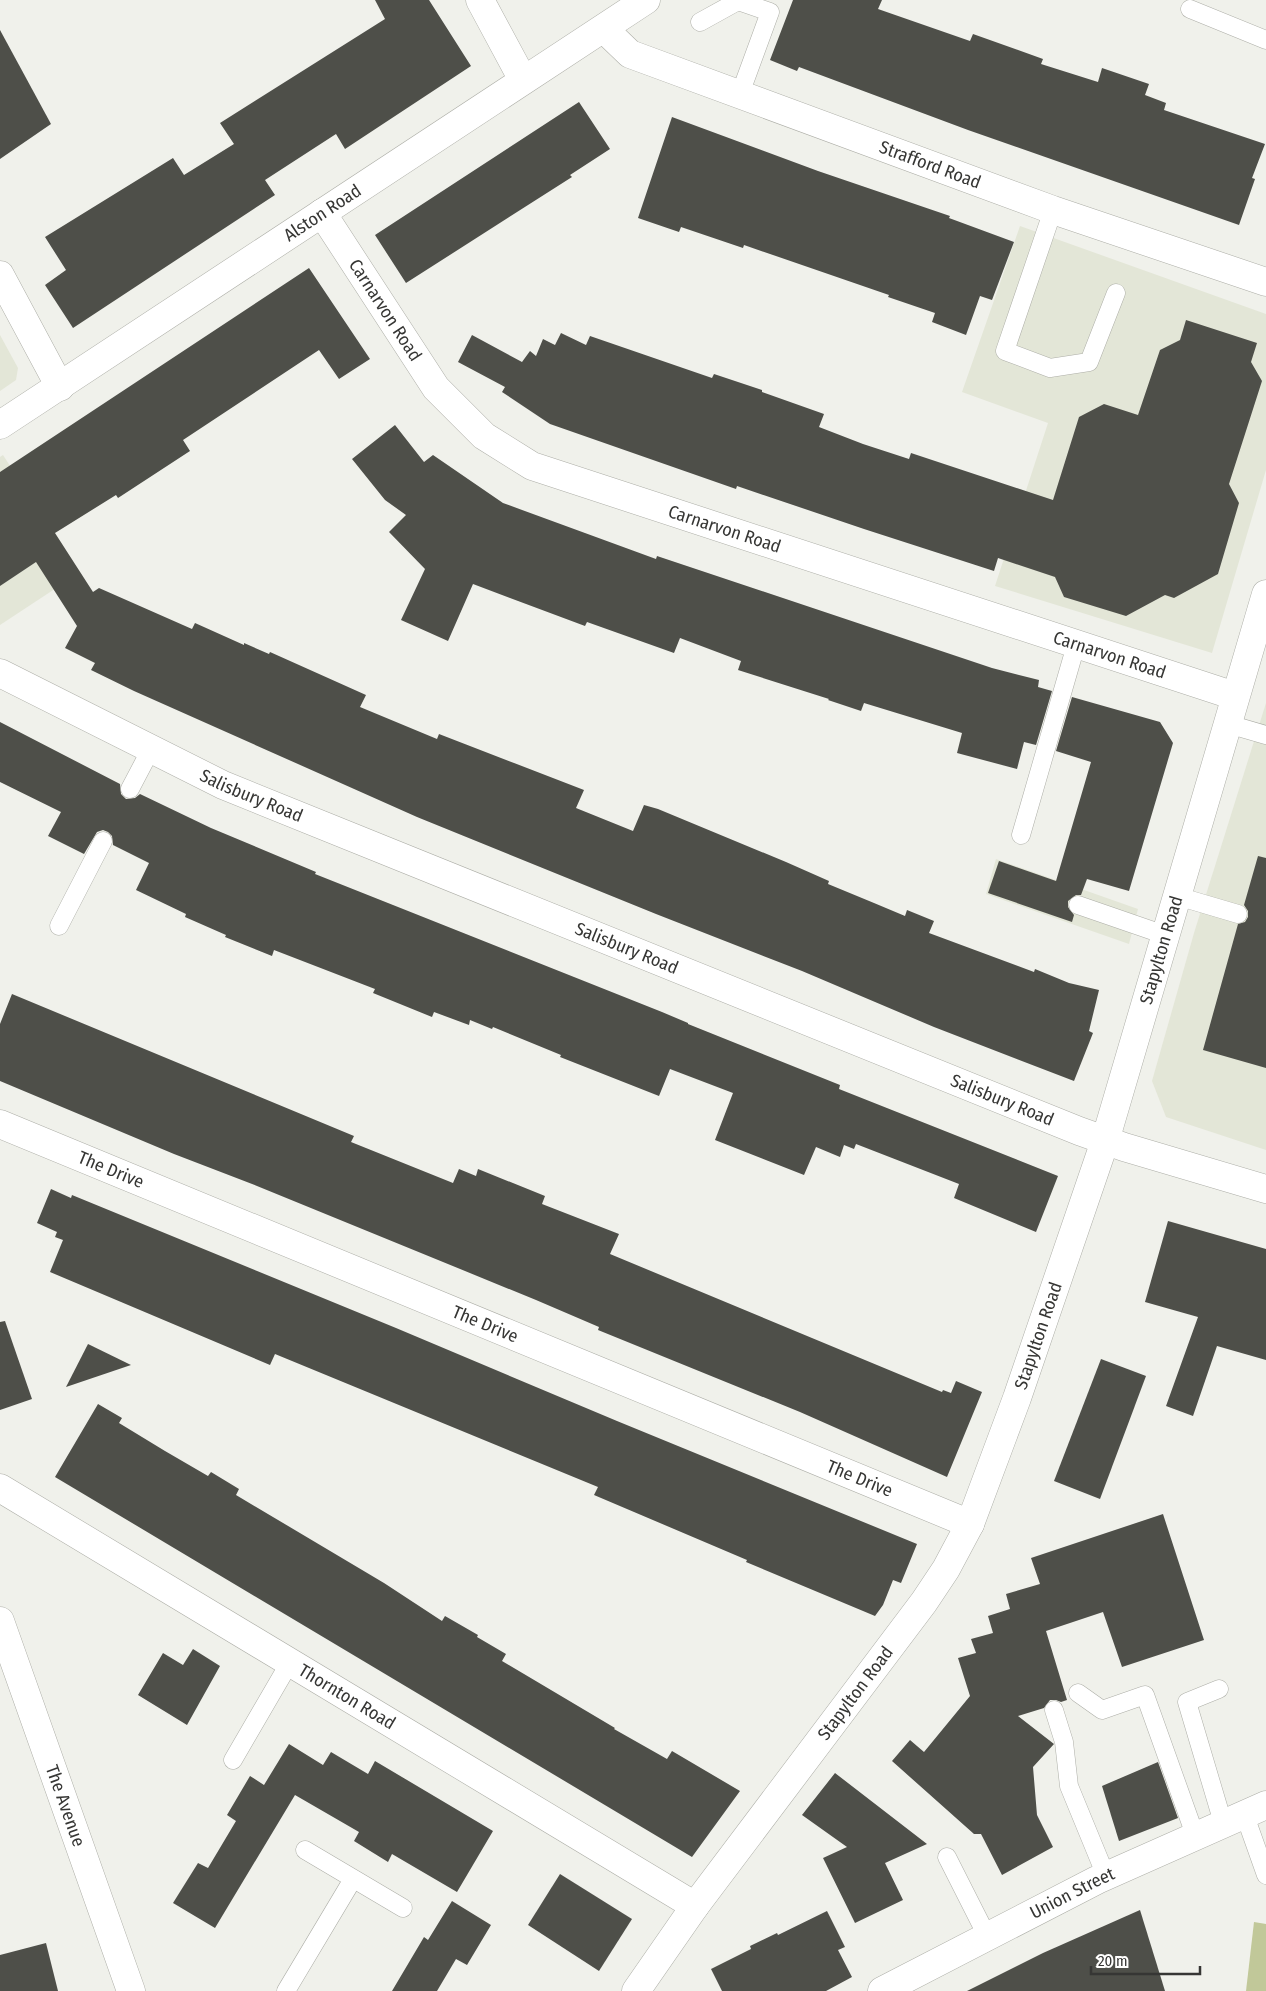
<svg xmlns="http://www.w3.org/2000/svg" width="1266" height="1991" font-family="'Fira Sans Condensed',sans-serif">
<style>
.built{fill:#e3e6d7}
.green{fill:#c1c899}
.building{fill:#4e4f49}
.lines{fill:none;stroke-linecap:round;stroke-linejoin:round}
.lane-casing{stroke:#adaea7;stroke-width:19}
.street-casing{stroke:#adaea7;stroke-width:29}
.lane{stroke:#fff;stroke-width:18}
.street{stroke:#fff;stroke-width:28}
.labels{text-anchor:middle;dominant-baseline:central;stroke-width:5;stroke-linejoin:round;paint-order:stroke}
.street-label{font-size:18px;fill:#363634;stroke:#fffffe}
</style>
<rect width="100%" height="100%" fill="#f0f1eb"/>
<!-- built -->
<g class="built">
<path d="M 1020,226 L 1266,314 L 1266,470 L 1212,653 L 995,586 L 1048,423 L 962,392 Z"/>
<path d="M 0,335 L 18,368 L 16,380 L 0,391 Z"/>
<path d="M 3,455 L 79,573 L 0,625 L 0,457 Z"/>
<path d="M 1266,703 L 1266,1150 L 1166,1117 L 1152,1081 L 1194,933 Z"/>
<path d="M 996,859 L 1138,909 L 1129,944 L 986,894 Z"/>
</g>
<!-- green -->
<path class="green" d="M 1254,1922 L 1266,1924 L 1266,1991 L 1246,1991 Z"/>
<!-- building -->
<g class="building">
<path d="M 375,0 L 429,0 L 471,66 L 345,149 L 336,134 L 265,180 L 275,195 L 73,328 L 45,285 L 66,270 L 45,237 L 173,158 L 184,175 L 234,144 L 220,123 L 385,19 Z"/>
<path d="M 793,0 L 882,0 L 878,9 L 970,41 L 973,34 L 1043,59 L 1041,64 L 1098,82 L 1102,68 L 1149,84 L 1145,95 L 1166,103 L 1164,110 L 1265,144 L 1252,178 L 1255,179 L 1239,225 L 968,130 L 799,67 L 797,71 L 770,60 Z"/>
<path d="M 0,30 L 51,124 L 0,159 Z"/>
<path d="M 579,102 L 610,149 L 570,175 L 572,177 L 406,283 L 375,235 Z"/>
<path d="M 672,117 L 818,171 L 950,216 L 949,218 L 1014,242 L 992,300 L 980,296 L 966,335 L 932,322 L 935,313 L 888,297 L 889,295 L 744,245 L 743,248 L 681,227 L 679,232 L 638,218 Z"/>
<path d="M 309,268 L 370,359 L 339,379 L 319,350 L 183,440 L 190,451 L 118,498 L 116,495 L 55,533 L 93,592 L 99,588 L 192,629 L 195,623 L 244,645 L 244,643 L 269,654 L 270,652 L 366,695 L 360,707 L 437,739 L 439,734 L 584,790 L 576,808 L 633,831 L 644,805 L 658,809 L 786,862 L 829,881 L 828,884 L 874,903 L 905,916 L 907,910 L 934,921 L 929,933 L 1034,972 L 1035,969 L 1069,983 L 1099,990 L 1089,1031 L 1093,1033 L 1074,1081 L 934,1027 L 802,971 L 656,914 L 417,817 L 134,691 L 91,670 L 95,663 L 65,648 L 77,626 L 36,562 L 0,586 L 0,472 Z"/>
<path d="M 1186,320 L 1257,343 L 1251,362 L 1262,381 L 1229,484 L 1239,503 L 1218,574 L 1174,598 L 1165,595 L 1126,616 L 1064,597 L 1055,577 L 998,558 L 994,571 L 864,529 L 737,486 L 736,489 L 550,424 L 502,392 L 505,387 L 458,362 L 472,335 L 522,362 L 530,351 L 536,356 L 543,339 L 555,345 L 561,333 L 586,345 L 590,336 L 712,378 L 714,374 L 762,390 L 762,392 L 824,414 L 819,427 L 863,444 L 909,459 L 911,453 L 1053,500 L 1079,417 L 1104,404 L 1138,415 L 1160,350 L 1180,340 Z"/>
<path d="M 395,425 L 424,462 L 433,455 L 503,503 L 656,559 L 657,556 L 992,668 L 1039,680 L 1038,687 L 1052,691 L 1036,745 L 1024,742 L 1017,769 L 957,753 L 962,733 L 864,703 L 861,711 L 828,700 L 829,699 L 738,670 L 741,661 L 680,638 L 674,653 L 587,622 L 585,626 L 473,584 L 448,641 L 401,620 L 425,569 L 389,532 L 406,515 L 385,500 L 352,459 Z"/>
<path d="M 1072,697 L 1160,722 L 1173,743 L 1129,891 L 1087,879 L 1081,895 L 1076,895 L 1068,901 L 1068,907 L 1074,915 L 1072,922 L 988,893 L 999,861 L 1056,881 L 1091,762 L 1056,751 Z"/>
<path d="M 0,722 L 120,784 L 121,794 L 126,799 L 135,798 L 140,794 L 211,828 L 316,872 L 315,874 L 662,1012 L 688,1023 L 688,1024 L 840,1085 L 839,1089 L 1058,1176 L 1036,1232 L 954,1198 L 959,1184 L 856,1144 L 854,1149 L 844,1145 L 840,1157 L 816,1147 L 804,1175 L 715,1140 L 733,1093 L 670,1069 L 659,1096 L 560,1057 L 561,1055 L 493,1027 L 492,1029 L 470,1020 L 469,1025 L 434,1012 L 432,1017 L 373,993 L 375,989 L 274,950 L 272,956 L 225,937 L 226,935 L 185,917 L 186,914 L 136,890 L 149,863 L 113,845 L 112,836 L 108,832 L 103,830 L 97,832 L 84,854 L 48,836 L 61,812 L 0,782 Z"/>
<path d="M 1258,856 L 1266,858 L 1266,1068 L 1203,1050 L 1238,924 L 1245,922 L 1248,917 L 1248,911 L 1244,905 Z"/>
<path d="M 12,994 L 354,1136 L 351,1142 L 453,1183 L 459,1169 L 476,1176 L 478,1169 L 545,1196 L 542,1204 L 619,1234 L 610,1254 L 942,1392 L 943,1390 L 951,1393 L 956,1381 L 982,1392 L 947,1477 L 800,1412 L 598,1330 L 599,1327 L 536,1300 L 257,1186 L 174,1154 L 0,1081 L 0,1024 Z"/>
<path d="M 51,1189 L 71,1198 L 72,1195 L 396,1328 L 617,1421 L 917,1544 L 901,1583 L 893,1580 L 883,1605 L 875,1616 L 746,1562 L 747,1560 L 594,1495 L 598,1487 L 275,1354 L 270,1365 L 50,1272 L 63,1240 L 55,1237 L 57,1232 L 37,1223 Z"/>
<path d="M 1168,1221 L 1266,1249 L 1266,1360 L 1217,1346 L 1193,1416 L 1166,1406 L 1198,1317 L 1145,1302 Z"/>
<path d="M 5,1321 L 32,1399 L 0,1410 L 0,1322 Z"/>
<path d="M 88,1344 L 131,1365 L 66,1387 Z"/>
<path d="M 1101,1359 L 1146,1376 L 1100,1499 L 1054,1481 Z"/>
<path d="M 98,1404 L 122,1418 L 119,1423 L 165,1451 L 208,1476 L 211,1472 L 239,1489 L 236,1495 L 384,1583 L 442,1621 L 445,1616 L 478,1635 L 477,1637 L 506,1654 L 502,1661 L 615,1728 L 614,1729 L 667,1759 L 672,1751 L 740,1791 L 692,1857 L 55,1477 Z"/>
<path d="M 1163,1514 L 1204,1640 L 1122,1667 L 1103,1612 L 1046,1631 L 1067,1700 L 1061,1702 L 1056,1700 L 1050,1700 L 1044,1708 L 1018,1716 L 1054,1744 L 1033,1767 L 1037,1815 L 1053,1847 L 1002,1875 L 981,1834 L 974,1834 L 892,1761 L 910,1740 L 924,1752 L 970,1696 L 958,1658 L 976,1653 L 971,1639 L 993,1633 L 988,1616 L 1010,1609 L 1006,1594 L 1040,1584 L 1031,1558 Z"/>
<path d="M 193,1649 L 220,1666 L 187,1725 L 138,1695 L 163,1653 L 183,1665 Z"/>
<path d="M 289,1744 L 323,1765 L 331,1752 L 368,1774 L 375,1761 L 493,1831 L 457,1892 L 392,1854 L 388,1862 L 354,1841 L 359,1832 L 295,1795 L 215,1928 L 173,1903 L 198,1863 L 208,1868 L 236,1821 L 227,1815 L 250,1776 L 264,1785 Z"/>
<path d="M 1158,1762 L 1178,1818 L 1119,1841 L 1102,1786 Z"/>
<path d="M 835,1773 L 927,1844 L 885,1863 L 903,1900 L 855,1923 L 823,1858 L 847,1847 L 802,1815 Z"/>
<path d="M 560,1874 L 632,1919 L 599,1971 L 528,1925 Z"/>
<path d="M 452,1901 L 491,1925 L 467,1965 L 456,1959 L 437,1991 L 392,1991 L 424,1937 L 428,1940 Z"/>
<path d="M 1140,1910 L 1165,1991 L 967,1991 L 1043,1953 Z"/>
<path d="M 827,1911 L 845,1947 L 838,1950 L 852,1977 L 826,1991 L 722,1991 L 711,1969 L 751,1949 L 750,1946 L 777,1933 L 778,1935 Z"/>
<path d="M 46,1943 L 58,1991 L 0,1991 L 0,1955 Z"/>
</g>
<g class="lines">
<defs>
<g id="lane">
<path d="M 1190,9 L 1266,40"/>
<path d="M 700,22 L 738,1 L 770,12 L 740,94"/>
<path d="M 1053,210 L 1005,351 L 1050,368 L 1089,362 L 1116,293"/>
<path d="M 1228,724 L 1266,735"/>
<path d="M 130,789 L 151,749"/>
<path d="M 1021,835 L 1076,645"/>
<path d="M 1177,896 L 1238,914"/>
<path d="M 1078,905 L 1165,935"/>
<path d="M 59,926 L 103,841"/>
<path d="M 1219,1689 L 1187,1702 L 1223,1823"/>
<path d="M 1078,1693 L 1102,1710 L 1145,1695 L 1195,1835"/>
<path d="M 1054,1710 L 1064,1742 L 1069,1786 L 1106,1876"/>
<path d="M 233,1760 L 290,1662"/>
<path d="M 1244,1813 L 1266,1875"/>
<path d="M 305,1850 L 403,1908"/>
<path d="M 947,1857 L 987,1936"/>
<path d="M 286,1991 L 353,1879"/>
</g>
<g id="street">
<path d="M 480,0 L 523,80"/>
<path id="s1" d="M 604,29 L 630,54 L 1053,210 L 1266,282"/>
<path id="s2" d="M 322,213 L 436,388 L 484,436 L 532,466 L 1235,696"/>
<path d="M 0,275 L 60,387"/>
<path id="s3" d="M 0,425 L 646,0"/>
<path id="s4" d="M 0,673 L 223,785 L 1079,1131 L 1124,1147 L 1266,1189"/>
<path id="s5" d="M 0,1124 L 970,1524"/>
<path id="s6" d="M 0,1488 L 695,1906"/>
<path id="s7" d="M 0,1621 L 131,1991"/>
<path id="s8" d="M 636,1991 L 695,1906 L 924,1602 L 946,1569 L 970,1524 L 1017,1398 L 1105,1141 L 1266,594"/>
<path id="s9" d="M 882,1991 L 1097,1880 L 1266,1805"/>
</g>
</defs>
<!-- lane casing -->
<use href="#lane" class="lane-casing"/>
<!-- street casing -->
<use href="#street" class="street-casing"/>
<!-- lane -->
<use href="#lane" class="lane"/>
<!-- street -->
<use href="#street" class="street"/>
</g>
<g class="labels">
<!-- street labels -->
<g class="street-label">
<text stroke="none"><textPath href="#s1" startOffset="356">Strafford Road</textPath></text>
<text stroke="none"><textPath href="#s3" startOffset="386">Alston Road</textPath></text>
<text stroke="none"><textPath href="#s2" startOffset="116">Carnarvon Road</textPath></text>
<text stroke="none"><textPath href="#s2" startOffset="536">Carnarvon Road</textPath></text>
<text stroke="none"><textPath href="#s2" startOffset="941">Carnarvon Road</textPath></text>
<text stroke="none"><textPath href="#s4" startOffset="280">Salisbury Road</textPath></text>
<text stroke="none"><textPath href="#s4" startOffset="685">Salisbury Road</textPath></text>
<text stroke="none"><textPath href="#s8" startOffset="1180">Stapylton Road</textPath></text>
<text stroke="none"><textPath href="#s4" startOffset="1090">Salisbury Road</textPath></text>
<text stroke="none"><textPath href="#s5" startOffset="120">The Drive</textPath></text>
<text stroke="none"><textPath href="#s5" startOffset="525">The Drive</textPath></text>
<text stroke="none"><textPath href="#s8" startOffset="775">Stapylton Road</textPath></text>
<text stroke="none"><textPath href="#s5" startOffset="930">The Drive</textPath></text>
<text stroke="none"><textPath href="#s8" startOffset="370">Stapylton Road</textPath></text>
<text stroke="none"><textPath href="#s6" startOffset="405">Thornton Road</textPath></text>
<text stroke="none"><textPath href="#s7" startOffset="196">The Avenue</textPath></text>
<text stroke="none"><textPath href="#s9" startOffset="214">Union Street</textPath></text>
</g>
</g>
<!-- scale -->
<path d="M1091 1966v8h109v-8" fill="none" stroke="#363634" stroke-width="2.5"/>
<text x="1098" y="1966" font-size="15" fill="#363634" stroke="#fffffe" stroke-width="4" paint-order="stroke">20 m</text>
</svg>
